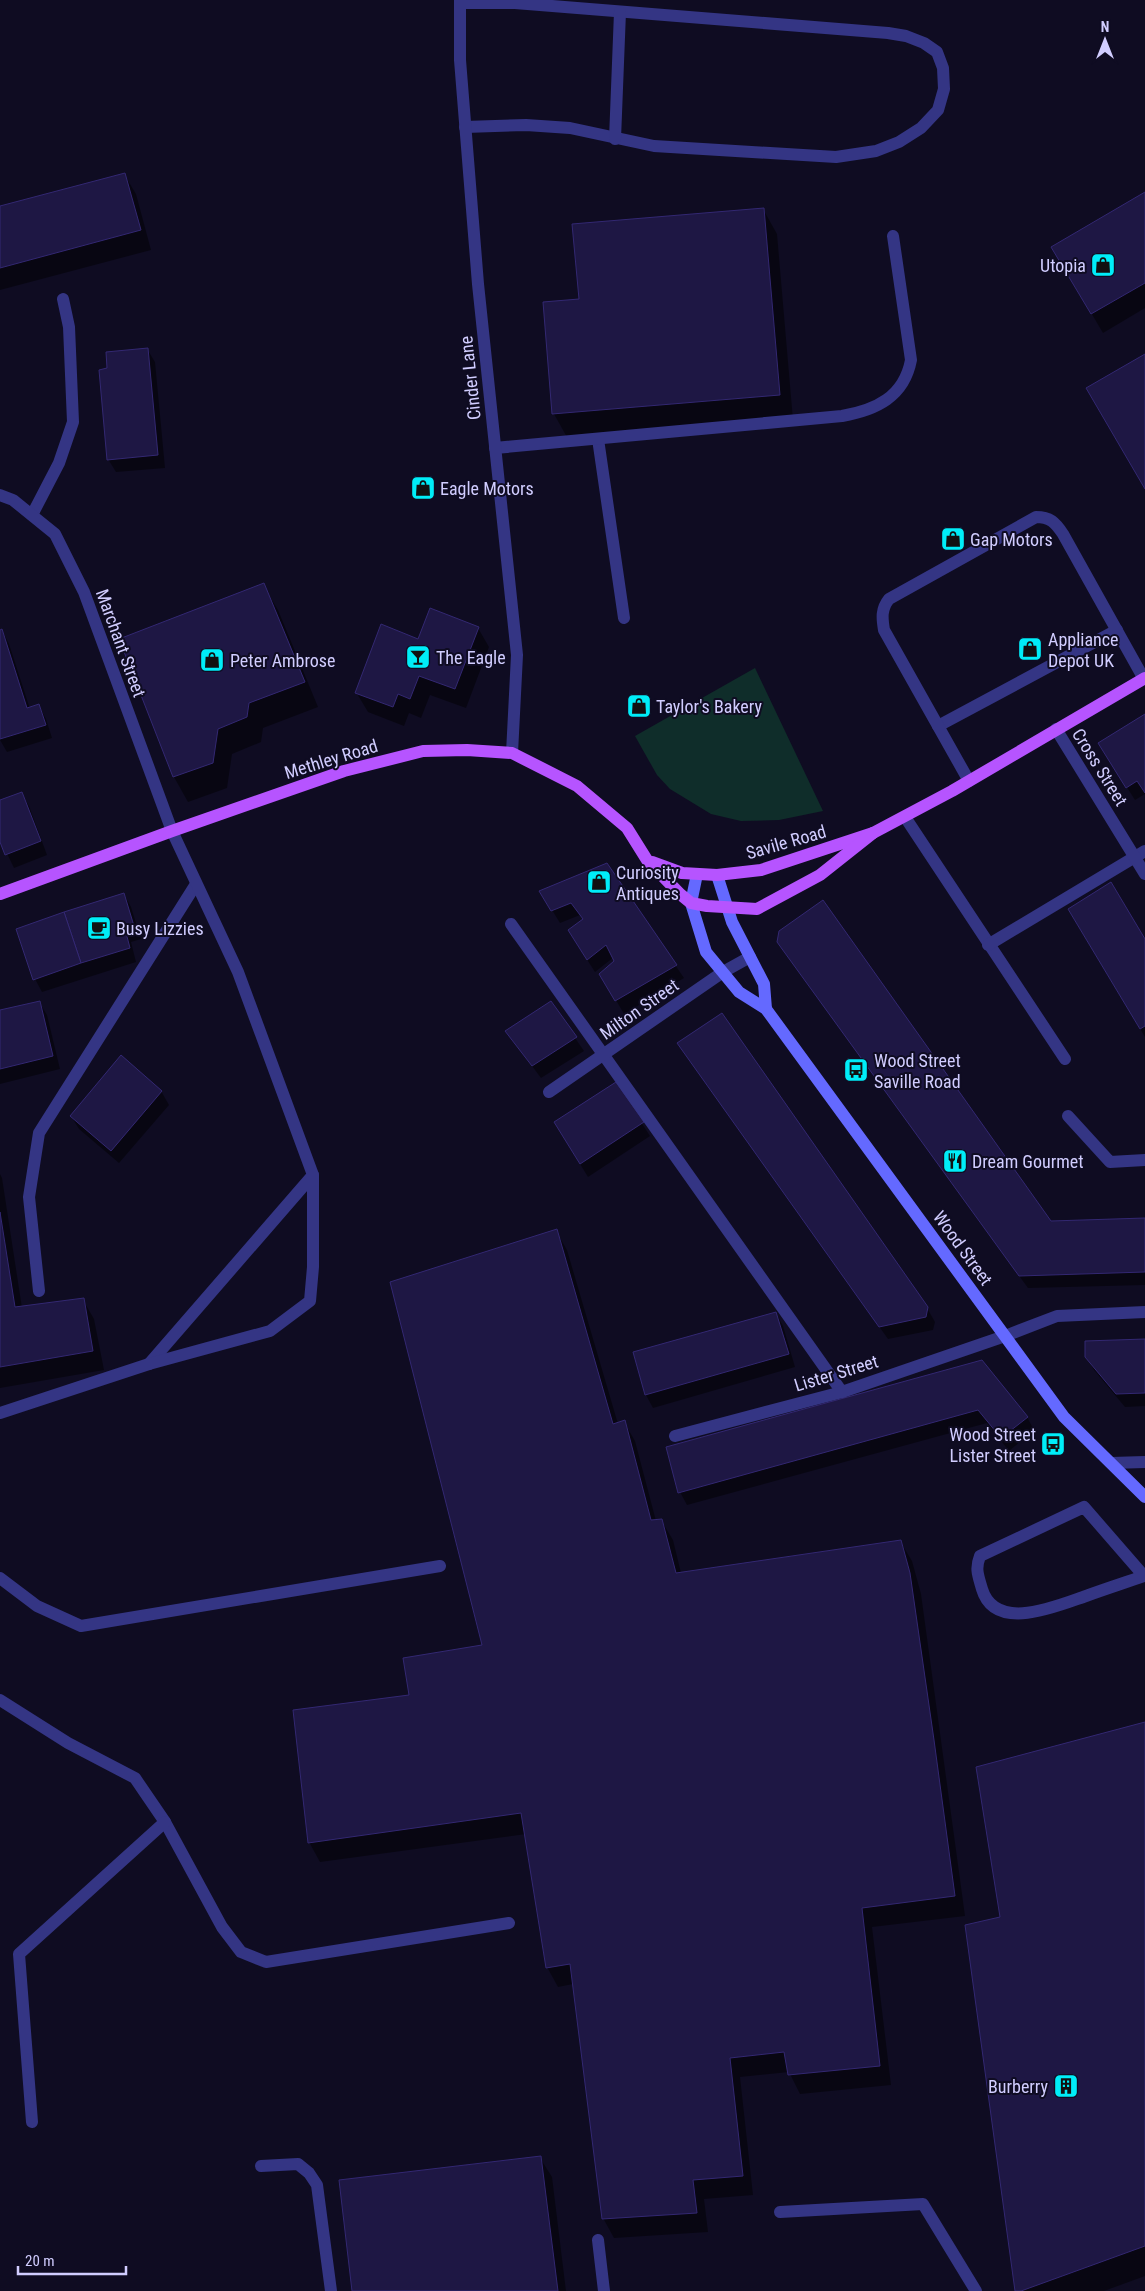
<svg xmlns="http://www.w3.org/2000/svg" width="1145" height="2291" font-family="'Roboto Condensed',sans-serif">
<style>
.green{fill:#0f2d2a}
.shadow{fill:#0007}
.building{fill:#1e1744;stroke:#332872}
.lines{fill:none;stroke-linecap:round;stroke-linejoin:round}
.lane{stroke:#343584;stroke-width:12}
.street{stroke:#343584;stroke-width:12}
.secondary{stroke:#6469ff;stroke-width:12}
.primary{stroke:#b654ff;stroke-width:12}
.labels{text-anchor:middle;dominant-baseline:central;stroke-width:4;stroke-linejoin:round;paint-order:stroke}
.poi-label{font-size:18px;fill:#d1cdff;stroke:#0f0c22;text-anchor:start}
.street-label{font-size:18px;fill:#d1cdff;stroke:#0f0c22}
</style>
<rect width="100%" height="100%" fill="#0f0c22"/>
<!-- green -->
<path class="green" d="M 755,668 L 823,811 L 779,820 L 741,821 L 711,814 L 670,789 L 657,775 L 635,736 Z"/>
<!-- shadow -->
<g class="shadow">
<path d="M 124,174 L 136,194 L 151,250 L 0,290 L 0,207 Z"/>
<path d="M 1145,194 L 1145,308 L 1103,333 L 1053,248 Z"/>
<path d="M 763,209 L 777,234 L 793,420 L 568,439 L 554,414 L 580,301 Z"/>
<path d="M 147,349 L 155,362 L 165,468 L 116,472 L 108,459 L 109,370 Z"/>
<path d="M 263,585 L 278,610 L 318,707 L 263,728 L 261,742 L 232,754 L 227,788 L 188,802 L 174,777 Z"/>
<path d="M 478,628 L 489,647 L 466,708 L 430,695 L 421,718 L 409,713 L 404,726 L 368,712 L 356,692 L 419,640 Z"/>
<path d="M 2,630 L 9,644 L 30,709 L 39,706 L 46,719 L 52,738 L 7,752 L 0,740 L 0,631 Z"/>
<path d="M 1145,716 L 1145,794 L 1135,800 L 1107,756 Z"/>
<path d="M 21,793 L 29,806 L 47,855 L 14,868 L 0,839 L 0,801 Z"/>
<path d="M 606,864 L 684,978 L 624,1014 L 601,974 L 616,961 L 614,957 L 595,972 L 577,944 L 584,920 L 580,915 L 560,923 L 549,905 Z"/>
<path d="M 124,894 L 131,907 L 141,939 L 131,942 L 136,962 L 42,992 L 35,979 Z"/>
<path d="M 1069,909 L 1145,941 L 1145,1037 Z"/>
<path d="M 778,942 L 1051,1222 L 1145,1220 L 1145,1285 L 1028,1288 Z"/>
<path d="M 39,1002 L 47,1015 L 60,1069 L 0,1084 L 0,1012 Z"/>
<path d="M 551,1003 L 584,1051 L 541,1078 L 506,1031 Z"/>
<path d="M 678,1043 L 927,1308 L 935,1322 L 933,1330 L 888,1339 Z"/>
<path d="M 616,1083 L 650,1136 L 588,1177 L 563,1136 Z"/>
<path d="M 161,1091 L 169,1105 L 119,1163 L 79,1129 L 71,1116 Z"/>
<path d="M 0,1174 L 2,1178 L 22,1308 L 83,1300 L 94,1319 L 104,1370 L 0,1388 Z"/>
<path d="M 556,1231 L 567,1250 L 618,1424 L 624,1422 L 635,1441 L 656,1521 L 661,1520 L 673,1540 L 681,1573 L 900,1541 L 912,1561 L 921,1594 L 965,1916 L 872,1927 L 891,2085 L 800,2094 L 789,2072 L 740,2077 L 753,2195 L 704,2199 L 708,2232 L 614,2238 L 603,2218 L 573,1984 L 558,1987 L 547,1967 L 526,1834 L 320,1862 L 309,1842 L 411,1696 L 484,1646 Z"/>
<path d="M 776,1313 L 783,1326 L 795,1367 L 653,1408 L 646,1395 Z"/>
<path d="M 1145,1340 L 1145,1406 L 1125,1407 L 1094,1370 L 1086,1356 Z"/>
<path d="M 981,1362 L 1027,1417 L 1034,1430 L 1009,1451 L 987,1423 L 687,1505 L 680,1492 Z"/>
<path d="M 1145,1724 L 1145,2276 L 1104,2291 L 1017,2291 L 1001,1918 Z"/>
<path d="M 540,2158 L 552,2177 L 566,2291 L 354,2291 Z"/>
</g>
<!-- building -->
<g class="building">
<path d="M 125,173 L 141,230 L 0,268 L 0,206 Z"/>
<path d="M 1145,192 L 1145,283 L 1091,314 L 1051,247 Z"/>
<path d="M 764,208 L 780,395 L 552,414 L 543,302 L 579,299 L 572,224 Z"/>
<path d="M 148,348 L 158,455 L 107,460 L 99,370 L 107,368 L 106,352 Z"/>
<path d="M 1145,354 L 1145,489 L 1086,388 Z"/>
<path d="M 264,583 L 305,682 L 249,703 L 247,717 L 218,729 L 213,763 L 173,777 L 119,639 Z"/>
<path d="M 430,608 L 479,627 L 455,689 L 419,676 L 410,699 L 398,694 L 393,707 L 355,693 L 381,624 L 418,639 Z"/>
<path d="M 2,629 L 27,708 L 39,704 L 46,725 L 0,739 L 0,630 Z"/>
<path d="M 1145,714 L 1145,793 L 1137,781 L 1126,788 L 1098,743 Z"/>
<path d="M 22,792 L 41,841 L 5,855 L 0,842 L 0,800 Z"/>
<path d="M 607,863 L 677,965 L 615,1001 L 599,974 L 614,961 L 606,945 L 587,960 L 568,930 L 583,919 L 571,903 L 551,911 L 539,891 Z"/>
<path d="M 1111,882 L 1145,939 L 1145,1026 L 1140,1029 L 1068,909 Z"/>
<path d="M 124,893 L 134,926 L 125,929 L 130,948 L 81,963 L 64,912 Z"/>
<path d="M 823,900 L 1051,1221 L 1145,1218 L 1145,1272 L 1019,1276 L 777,942 L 779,931 Z"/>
<path d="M 64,912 L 81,963 L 33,980 L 16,929 Z"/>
<path d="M 40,1001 L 53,1056 L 0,1069 L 0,1010 Z"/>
<path d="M 551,1001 L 577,1037 L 532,1066 L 505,1031 Z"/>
<path d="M 722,1013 L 928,1307 L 926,1317 L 879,1327 L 677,1043 Z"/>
<path d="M 121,1055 L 162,1091 L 111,1151 L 70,1116 Z"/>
<path d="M 616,1082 L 644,1122 L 580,1164 L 554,1122 Z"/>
<path d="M 0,1212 L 15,1307 L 84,1298 L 93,1351 L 0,1367 Z"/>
<path d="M 557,1229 L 613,1424 L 625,1420 L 651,1520 L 662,1519 L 676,1573 L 901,1540 L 910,1573 L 934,1740 L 955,1896 L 862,1908 L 880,2066 L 788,2075 L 784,2052 L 730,2058 L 743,2176 L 693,2180 L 697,2213 L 602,2219 L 570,1964 L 546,1968 L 521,1813 L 308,1843 L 293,1710 L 409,1695 L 403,1658 L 482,1645 L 390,1282 Z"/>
<path d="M 776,1312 L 789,1354 L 645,1395 L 633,1352 Z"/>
<path d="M 1145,1339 L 1145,1393 L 1116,1394 L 1085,1357 L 1085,1341 Z"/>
<path d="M 982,1360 L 1028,1417 L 1001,1438 L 978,1410 L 678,1493 L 666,1447 Z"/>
<path d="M 1145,1722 L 1145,2246 L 1021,2291 L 1015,2291 L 965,1925 L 1000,1917 L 976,1767 Z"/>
<path d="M 541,2156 L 558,2291 L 352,2291 L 339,2180 Z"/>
</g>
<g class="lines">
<!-- lane -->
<g class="lane">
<path d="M 460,3 L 515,3 L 888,33 L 906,36 L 924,43 L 937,52 L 943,68 L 944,89 L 938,110 L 921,128 L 899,142 L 876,151 L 836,157 L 654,146 L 570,128 L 526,125 L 465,127"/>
<path d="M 615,139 L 620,12"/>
<path d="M 598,439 L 624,618"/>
<path d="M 495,448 L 842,416 C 876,410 904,397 911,360 L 893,236"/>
<path d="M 32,515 L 59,463 L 73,422 L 69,327 L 63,299"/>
<path d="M 938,726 L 1117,630"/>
<path d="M 969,781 L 884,630 C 882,618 881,609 889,599 L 1036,517 C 1050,517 1055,522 1063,534 L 1144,679"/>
<path d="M 905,817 L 1065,1059"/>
<path d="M 511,924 L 842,1392"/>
<path d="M 988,945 L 1145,851"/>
<path d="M 1068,1116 L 1110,1162 L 1145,1160"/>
<path d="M 39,1291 L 29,1197 L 39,1133 L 196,884"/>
<path d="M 149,1364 L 313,1175"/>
<path d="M 0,1413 L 149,1364 L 270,1331 L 310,1301 L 313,1267 L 313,1175 L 238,972 L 172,831"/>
<path d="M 1111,1463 L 1145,1462"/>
<path d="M 1144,1576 L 1084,1507 L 980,1556 C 975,1569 978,1575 982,1589 C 995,1633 1057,1606 1086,1596 C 1105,1589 1124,1583 1144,1576 L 1145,1575"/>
<path d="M 0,1578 L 37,1606 L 81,1626 L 440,1566"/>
<path d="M 0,1700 L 68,1743 L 135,1778 L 165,1822 L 222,1927 L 241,1952 L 266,1962 L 509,1923"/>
<path d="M 32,2122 L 19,1954 L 165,1822"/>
<path d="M 261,2166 L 298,2164 L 309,2173 L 317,2185 L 331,2291"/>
<path d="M 780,2212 L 923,2204 L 976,2291"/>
<path d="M 598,2240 L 604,2291"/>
</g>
<!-- street -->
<g class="street">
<path d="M 460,0 L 460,60 L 478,284 L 517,655 L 512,753"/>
<path d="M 0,495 L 13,500 L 55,534 L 84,592 L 172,831"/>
<path d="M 1056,729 L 1145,874"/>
<path d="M 549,1092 L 723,972 L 750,957"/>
<path d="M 675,1436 L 842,1392 L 1005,1336 L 1057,1316 L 1145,1312"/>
</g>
<!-- secondary -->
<g class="secondary">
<path d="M 697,874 L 691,903 L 706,952 L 739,992 L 766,1009 L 1064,1417 L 1145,1497"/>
<path d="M 717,875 L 732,922 L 764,984 L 766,1009"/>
</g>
<!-- primary -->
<g class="primary">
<path d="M 652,862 L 682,873 L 717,875 L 761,870 L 873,833 L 952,791 L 1145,678"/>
<path d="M 0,894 L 172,831 L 344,771 L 423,751 L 467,750 L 512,753 L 577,786 L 627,828 L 647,860 L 680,894 L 691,903 L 707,906 L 757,909 L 820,875 L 873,833"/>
</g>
</g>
<!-- icons -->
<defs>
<symbol id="shop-square" viewBox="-11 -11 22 22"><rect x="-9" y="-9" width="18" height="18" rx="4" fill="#00edf8" stroke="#0f0c22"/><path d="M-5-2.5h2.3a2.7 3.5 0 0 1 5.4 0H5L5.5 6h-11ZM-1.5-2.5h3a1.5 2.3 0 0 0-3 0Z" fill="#111"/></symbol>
<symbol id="bar-square" viewBox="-11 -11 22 22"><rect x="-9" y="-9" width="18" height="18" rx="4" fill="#00edf8" stroke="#0f0c22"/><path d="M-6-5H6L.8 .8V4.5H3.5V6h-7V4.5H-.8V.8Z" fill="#111"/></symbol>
<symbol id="cafe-square" viewBox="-11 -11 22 22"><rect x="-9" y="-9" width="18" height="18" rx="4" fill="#00edf8" stroke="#0f0c22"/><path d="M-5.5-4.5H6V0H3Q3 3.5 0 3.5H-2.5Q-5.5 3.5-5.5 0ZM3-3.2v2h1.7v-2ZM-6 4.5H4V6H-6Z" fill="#111"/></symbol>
<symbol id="bus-square" viewBox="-11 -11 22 22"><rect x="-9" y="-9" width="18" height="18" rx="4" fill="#00edf8" stroke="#0f0c22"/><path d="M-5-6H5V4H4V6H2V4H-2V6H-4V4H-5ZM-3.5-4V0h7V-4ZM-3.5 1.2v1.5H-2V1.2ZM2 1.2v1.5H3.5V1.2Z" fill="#111"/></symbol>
<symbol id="restaurant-square" viewBox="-11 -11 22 22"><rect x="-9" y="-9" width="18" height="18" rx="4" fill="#00edf8" stroke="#0f0c22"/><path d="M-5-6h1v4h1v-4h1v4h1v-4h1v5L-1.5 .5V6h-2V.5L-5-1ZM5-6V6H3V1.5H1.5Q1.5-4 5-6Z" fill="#111"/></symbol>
<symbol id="building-square" viewBox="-11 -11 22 22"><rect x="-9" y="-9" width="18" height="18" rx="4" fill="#00edf8" stroke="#0f0c22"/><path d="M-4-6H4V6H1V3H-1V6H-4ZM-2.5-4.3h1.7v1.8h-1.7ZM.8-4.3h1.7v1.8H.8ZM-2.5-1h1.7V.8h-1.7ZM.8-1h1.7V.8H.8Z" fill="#111"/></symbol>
</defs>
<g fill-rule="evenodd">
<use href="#shop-square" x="1089" y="251" width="28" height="28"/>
<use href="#shop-square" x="409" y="474" width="28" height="28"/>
<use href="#shop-square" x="939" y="525" width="28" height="28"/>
<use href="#shop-square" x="1016" y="635" width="28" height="28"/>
<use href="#bar-square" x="404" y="643" width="28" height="28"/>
<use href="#shop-square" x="198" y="646" width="28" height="28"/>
<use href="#shop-square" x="625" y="692" width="28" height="28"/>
<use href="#shop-square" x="585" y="868" width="28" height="28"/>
<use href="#cafe-square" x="85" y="914" width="28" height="28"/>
<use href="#bus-square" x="842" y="1056" width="28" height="28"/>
<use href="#restaurant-square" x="941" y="1147" width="28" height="28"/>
<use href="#bus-square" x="1039" y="1430" width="28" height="28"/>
<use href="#building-square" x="1052" y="2072" width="28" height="28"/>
</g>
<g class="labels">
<!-- poi labels -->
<g class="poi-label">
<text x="1086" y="265" text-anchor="end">Utopia</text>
<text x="440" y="488">Eagle Motors</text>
<text x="970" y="539">Gap Motors</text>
<text x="1048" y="639">Appliance<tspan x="1048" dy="21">Depot UK</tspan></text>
<text x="436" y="657">The Eagle</text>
<text x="230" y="660">Peter Ambrose</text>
<text x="656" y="706">Taylor's Bakery</text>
<text x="616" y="872">Curiosity<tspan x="616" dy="21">Antiques</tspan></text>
<text x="116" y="928">Busy Lizzies</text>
<text x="874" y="1060">Wood Street<tspan x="874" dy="21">Saville Road</tspan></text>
<text x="972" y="1161">Dream Gourmet</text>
<text x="1036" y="1434" text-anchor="end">Wood Street<tspan x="1036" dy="21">Lister Street</tspan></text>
<text x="1048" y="2086" text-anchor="end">Burberry</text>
</g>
<!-- street labels -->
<g class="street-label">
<text transform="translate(470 378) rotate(-96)">Cinder Lane</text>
<text transform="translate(121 643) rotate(70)">Marchant Street</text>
<text transform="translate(331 759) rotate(-17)">Methley Road</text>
<text transform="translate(1100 767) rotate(58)">Cross Street</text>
<text transform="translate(786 842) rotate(-16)">Savile Road</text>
<text transform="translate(639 1009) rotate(-35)">Milton Street</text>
<text transform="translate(963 1248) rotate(54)">Wood Street</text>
<text transform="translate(836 1373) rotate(-17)">Lister Street</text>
</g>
</g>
<!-- north arrow -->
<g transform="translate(1105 40)" stroke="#0f0c22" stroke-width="4" paint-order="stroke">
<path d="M0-4L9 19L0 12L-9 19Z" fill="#d1cdff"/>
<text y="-8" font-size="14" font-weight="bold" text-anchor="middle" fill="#d1cdff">N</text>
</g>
<!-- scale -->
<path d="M18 2266v8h108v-8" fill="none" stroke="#d1cdff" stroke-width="2.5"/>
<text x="25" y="2266" font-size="15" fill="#d1cdff" stroke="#0f0c22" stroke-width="4" paint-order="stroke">20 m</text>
</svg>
